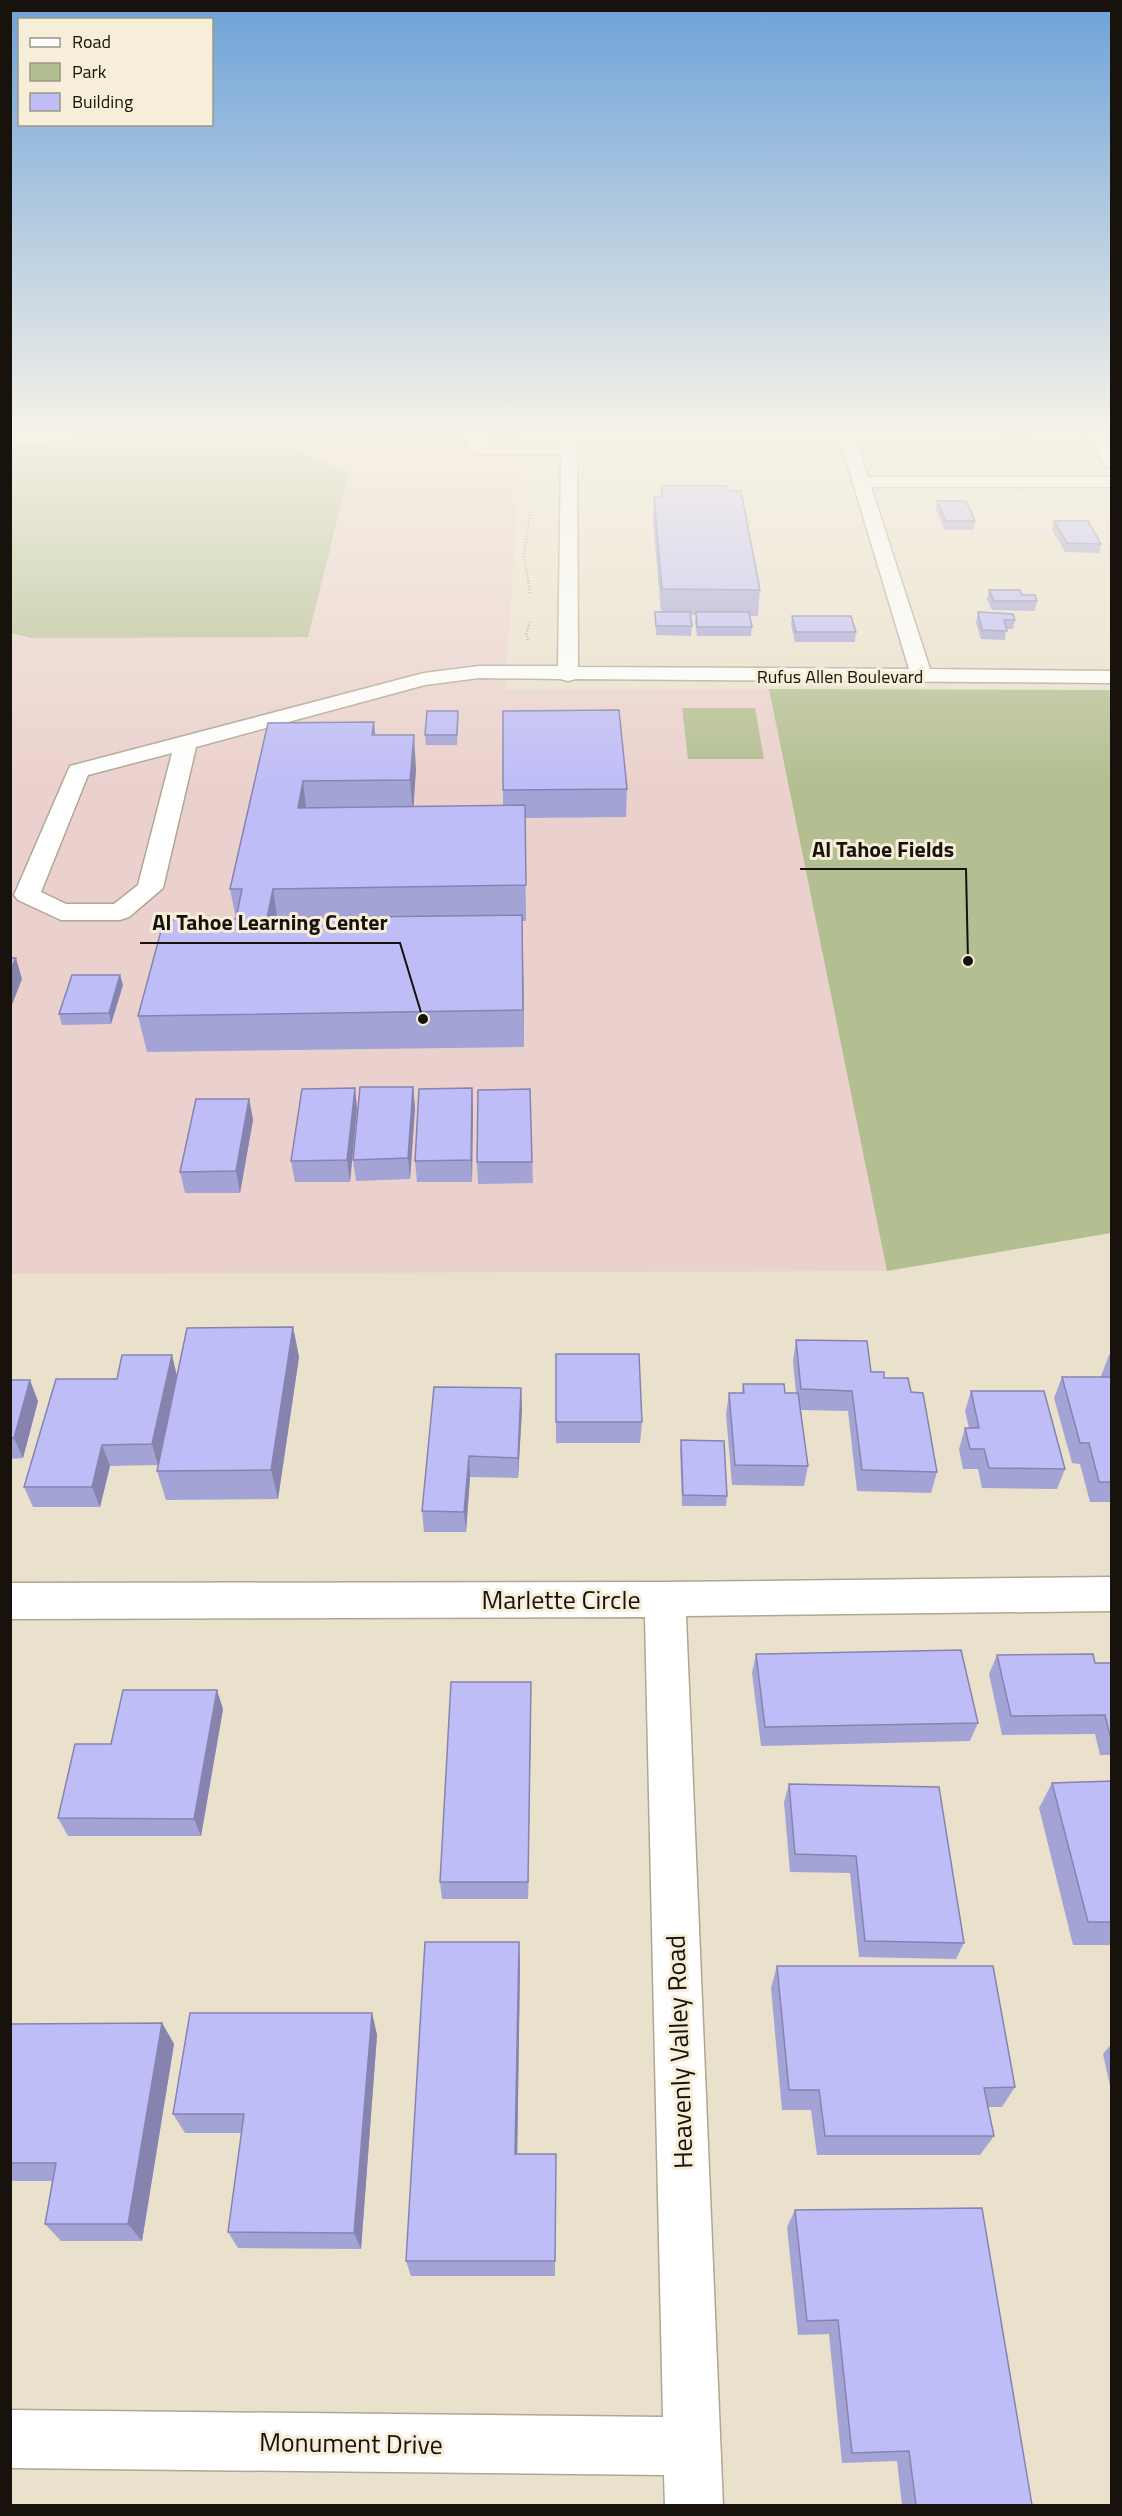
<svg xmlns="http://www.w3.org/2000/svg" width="1122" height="2516" font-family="'Titillium Web',sans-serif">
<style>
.education{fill:#ebd1cd}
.green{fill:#b3be91}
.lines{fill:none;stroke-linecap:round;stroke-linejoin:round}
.minor-casing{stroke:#afa793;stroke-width:3}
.path{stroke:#958e7f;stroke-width:2;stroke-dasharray:1 2;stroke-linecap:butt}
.minor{fill:#fff;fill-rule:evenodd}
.wall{fill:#a4a3d5}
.shaded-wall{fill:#8684ae}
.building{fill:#bfbdf8;stroke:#8684ae;stroke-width:1.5}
.labels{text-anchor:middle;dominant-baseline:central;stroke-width:6;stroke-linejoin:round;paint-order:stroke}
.far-street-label{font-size:18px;fill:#17130c;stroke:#f7eed9}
.near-street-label{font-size:26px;fill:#17130c;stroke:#f7eed9}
.leader{fill:none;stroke:#17130c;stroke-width:2}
.callout-dot{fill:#17130c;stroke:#f7eed9;stroke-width:2}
.callout-label{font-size:22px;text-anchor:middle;font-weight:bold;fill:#17130c;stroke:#f7eed9;stroke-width:6;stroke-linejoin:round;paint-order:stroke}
</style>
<rect width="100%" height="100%" fill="#eae1cc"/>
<!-- education -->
<path class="education" d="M 10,433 L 522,433 L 505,690 L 769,689 L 887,1271 L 11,1274 Z"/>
<!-- green -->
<g class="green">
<path d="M 11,447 L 293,447 L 349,473 L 308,637 L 32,638 L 11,633 Z"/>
<path d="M 769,689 L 1111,690 L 1111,1233 L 887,1271 Z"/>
<path d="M 682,708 L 755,708 L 764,759 L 688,759 Z"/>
</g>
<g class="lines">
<defs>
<g id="minor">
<path d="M 50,433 L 76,433 L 74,436 L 49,443 L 10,446 L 10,436 Z"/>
<path d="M 468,433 L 484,433 L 483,444 L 561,444 L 561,433 L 577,433 L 578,667 L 909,669 L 838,433 L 854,433 L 868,477 L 1112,477 L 1112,487 L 871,487 L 930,669 L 1112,671 L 1112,683 L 576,679 L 568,681 L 560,679 L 479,678 L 425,685 L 196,747 L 163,888 L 129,917 L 120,920 L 61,920 L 18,900 L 14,895 L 70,766 L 424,673 L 479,666 L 558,666 L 561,454 L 475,454 L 467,449 ZM 172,753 L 138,885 L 114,904 L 66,904 L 41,892 L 88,775 Z"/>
<path d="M 1084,433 L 1100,433 L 1112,450 L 1112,468 L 1106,467 Z"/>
<path d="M 1112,1577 L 1112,1611 L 686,1616 L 723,2506 L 665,2506 L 664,2475 L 10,2468 L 10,2410 L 663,2417 L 645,1617 L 10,1619 L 10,1583 L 665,1582 Z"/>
</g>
</defs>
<!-- minor casing -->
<use href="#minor" class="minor-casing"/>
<!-- path -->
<g class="path">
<path d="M 530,593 L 524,555 L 531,508"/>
<path d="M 528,640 L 526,635 L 530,621"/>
</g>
<!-- minor -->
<use href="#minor" class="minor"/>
</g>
<!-- wall -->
<g class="wall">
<path d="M 1002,433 L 1031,433 L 1030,439 L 1005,439 Z"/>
<path d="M 661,486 L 728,491 L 760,590 L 758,616 L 750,616 L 752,627 L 751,636 L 697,636 L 695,622 L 696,615 L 691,615 L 692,626 L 691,636 L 656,635 L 655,612 L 661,612 L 653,521 L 654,497 L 661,497 Z"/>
<path d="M 937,501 L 975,521 L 973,530 L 945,530 L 936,509 Z"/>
<path d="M 1054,521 L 1101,544 L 1099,553 L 1065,552 L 1052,530 Z"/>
<path d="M 989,590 L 1022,595 L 1037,601 L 1035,611 L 992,610 L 987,599 Z"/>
<path d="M 978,612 L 1015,620 L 1013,629 L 1006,629 L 1005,640 L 981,639 L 976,622 Z"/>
<path d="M 792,616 L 856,632 L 855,642 L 795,642 L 791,625 Z"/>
<path d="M 458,711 L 457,745 L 426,745 L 425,735 Z"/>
<path d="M 374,722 L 375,735 L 416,769 L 413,807 L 503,805 L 503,790 L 627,789 L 626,817 L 525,818 L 526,921 L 522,921 L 524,1047 L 147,1052 L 138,1016 L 236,919 L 230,889 L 268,723 Z"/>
<path d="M 123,985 L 111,1024 L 62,1025 L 59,1014 Z"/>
<path d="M 413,1087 L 415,1108 L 410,1179 L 356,1181 L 353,1160 Z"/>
<path d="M 355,1088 L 357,1109 L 350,1182 L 295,1182 L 291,1161 Z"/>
<path d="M 472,1088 L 473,1109 L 472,1182 L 417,1182 L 415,1161 Z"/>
<path d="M 530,1089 L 533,1183 L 478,1184 L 477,1162 Z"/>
<path d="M 249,1099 L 253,1120 L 240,1193 L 185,1193 L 180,1172 Z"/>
<path d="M 293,1327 L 299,1357 L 278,1499 L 166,1500 L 157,1471 L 158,1465 L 110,1466 L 100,1507 L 33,1507 L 24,1487 L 117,1379 L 177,1374 Z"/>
<path d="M 796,1340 L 871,1372 L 911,1392 L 937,1472 L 931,1493 L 857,1491 L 848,1411 L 801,1410 L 808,1466 L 804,1486 L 732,1485 L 726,1414 L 729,1393 L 742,1393 L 743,1384 L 785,1393 L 796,1393 L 793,1361 Z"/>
<path d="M 556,1354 L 642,1422 L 640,1443 L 556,1443 Z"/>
<path d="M 1109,1355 L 1112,1355 L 1112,1502 L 1090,1502 L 1080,1464 L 1072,1463 L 1054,1398 L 1062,1377 L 1101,1377 L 1101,1376 Z"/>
<path d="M 10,1380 L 38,1401 L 23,1458 L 10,1459 Z"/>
<path d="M 521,1388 L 522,1409 L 518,1478 L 470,1477 L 466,1532 L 424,1532 L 422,1511 Z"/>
<path d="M 971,1391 L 1065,1469 L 1057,1489 L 982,1488 L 978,1469 L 963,1469 L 959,1449 L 965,1428 L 969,1428 L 965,1411 Z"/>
<path d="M 681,1440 L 727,1496 L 726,1506 L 682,1506 L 680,1450 Z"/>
<path d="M 756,1654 L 978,1723 L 970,1741 L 761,1746 L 752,1673 Z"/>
<path d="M 997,1655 L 1095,1663 L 1112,1663 L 1112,1755 L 1100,1755 L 1095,1734 L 1002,1735 L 989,1674 Z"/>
<path d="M 531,1701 L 528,1899 L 442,1899 L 440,1882 Z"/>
<path d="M 223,1709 L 201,1836 L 68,1836 L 58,1818 L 111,1744 Z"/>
<path d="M 1112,1781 L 1112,1945 L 1073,1945 L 1039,1808 L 1052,1783 Z"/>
<path d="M 789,1784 L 964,1943 L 956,1959 L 859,1957 L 850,1873 L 790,1872 L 784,1802 Z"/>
<path d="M 519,1942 L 520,1965 L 517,2154 L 556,2154 L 555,2276 L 411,2276 L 406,2261 Z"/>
<path d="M 777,1966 L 1015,2087 L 1002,2107 L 988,2107 L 994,2136 L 980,2155 L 817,2155 L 811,2110 L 782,2110 L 771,1988 Z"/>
<path d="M 372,2013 L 377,2035 L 361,2249 L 238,2248 L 228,2232 L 242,2133 L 185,2133 L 173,2114 Z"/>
<path d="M 162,2023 L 174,2044 L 142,2241 L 61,2241 L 45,2224 L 52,2181 L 10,2181 L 10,2024 Z"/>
<path d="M 1112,2043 L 1112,2095 L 1103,2054 Z"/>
<path d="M 795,2210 L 1032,2505 L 902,2505 L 897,2461 L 842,2463 L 829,2334 L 798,2335 L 787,2227 Z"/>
</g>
<!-- shaded-wall -->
<g class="shaded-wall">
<path d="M 374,722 L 377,756 L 372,735 Z"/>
<path d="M 414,735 L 416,769 L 413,815 L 410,780 Z"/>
<path d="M 303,781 L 307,816 L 298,808 Z"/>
<path d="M 273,889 L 278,924 L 267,918 Z"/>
<path d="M 522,915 L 523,951 L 524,1047 L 523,1010 Z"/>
<path d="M 16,958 L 22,979 L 10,1010 L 10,971 Z"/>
<path d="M 120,975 L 123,985 L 111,1024 L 109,1013 Z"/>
<path d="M 413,1087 L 415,1108 L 410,1179 L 408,1158 Z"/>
<path d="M 355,1088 L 357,1109 L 350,1182 L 347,1160 Z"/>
<path d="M 472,1088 L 473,1109 L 472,1182 L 471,1160 Z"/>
<path d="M 249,1099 L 253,1120 L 240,1193 L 236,1171 Z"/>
<path d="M 293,1327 L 299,1357 L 278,1499 L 271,1470 Z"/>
<path d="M 172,1355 L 177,1376 L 158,1465 L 152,1444 Z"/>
<path d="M 30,1380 L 38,1401 L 23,1458 L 14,1438 Z"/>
<path d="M 521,1388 L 522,1409 L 518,1478 L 518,1458 Z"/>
<path d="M 102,1445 L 110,1466 L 100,1507 L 92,1487 Z"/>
<path d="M 469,1456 L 470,1477 L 466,1532 L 464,1512 Z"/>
<path d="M 531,1682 L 531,1701 L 528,1899 L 528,1882 Z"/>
<path d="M 217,1690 L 223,1709 L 201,1836 L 194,1819 Z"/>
<path d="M 519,1942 L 520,1965 L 517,2172 L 515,2154 Z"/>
<path d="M 372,2013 L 377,2035 L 361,2249 L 354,2233 Z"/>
<path d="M 162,2023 L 174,2044 L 142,2241 L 128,2224 Z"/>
</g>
<!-- building -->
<g class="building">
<path d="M 661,486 L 728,486 L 728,491 L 741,491 L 760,590 L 662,589 L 654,497 L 662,497 Z"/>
<path d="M 937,501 L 966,501 L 975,521 L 946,521 Z"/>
<path d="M 1054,521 L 1088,521 L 1101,544 L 1067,543 Z"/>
<path d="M 989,590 L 1020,590 L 1022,595 L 1035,595 L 1037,601 L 994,601 Z"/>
<path d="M 655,612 L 690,612 L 692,626 L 656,626 Z"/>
<path d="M 696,612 L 749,612 L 752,627 L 697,627 Z"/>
<path d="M 978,612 L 1013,614 L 1015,620 L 1004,620 L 1007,631 L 982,630 Z"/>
<path d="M 792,616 L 851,616 L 856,632 L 796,632 Z"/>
<path d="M 619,710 L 627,789 L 503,790 L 503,711 Z"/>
<path d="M 427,711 L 458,711 L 457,735 L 425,735 Z"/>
<path d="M 374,722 L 372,735 L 414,735 L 410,780 L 303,781 L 298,808 L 525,805 L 526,885 L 273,889 L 267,918 L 522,915 L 523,1010 L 138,1016 L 164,920 L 236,919 L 242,889 L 230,889 L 268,723 Z"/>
<path d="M 10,958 L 16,958 L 10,971 Z"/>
<path d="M 72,975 L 120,975 L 109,1013 L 59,1014 Z"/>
<path d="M 360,1087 L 413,1087 L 408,1158 L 353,1160 Z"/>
<path d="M 355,1088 L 347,1160 L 291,1161 L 302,1089 Z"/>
<path d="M 472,1088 L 471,1160 L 415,1161 L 419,1089 Z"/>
<path d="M 530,1089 L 532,1162 L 477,1162 L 478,1090 Z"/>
<path d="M 196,1099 L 249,1099 L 236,1171 L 180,1172 Z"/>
<path d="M 293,1327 L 271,1470 L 157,1471 L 187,1328 Z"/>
<path d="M 796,1340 L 867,1341 L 871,1372 L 884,1372 L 884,1378 L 908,1378 L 911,1392 L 923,1393 L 937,1472 L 862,1470 L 852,1391 L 801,1389 Z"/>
<path d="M 556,1354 L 639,1354 L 642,1422 L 556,1422 Z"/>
<path d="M 122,1355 L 172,1355 L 152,1444 L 102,1445 L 92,1487 L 24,1487 L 56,1379 L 117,1379 Z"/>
<path d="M 1062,1377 L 1112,1377 L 1112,1482 L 1099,1482 L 1089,1443 L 1080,1443 Z"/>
<path d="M 10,1380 L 30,1380 L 14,1438 L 10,1438 Z"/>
<path d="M 743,1384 L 784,1384 L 785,1393 L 798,1393 L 808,1466 L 735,1465 L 729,1393 L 744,1393 Z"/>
<path d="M 434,1387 L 521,1388 L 518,1458 L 469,1456 L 464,1512 L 422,1511 Z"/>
<path d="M 971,1391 L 1044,1391 L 1065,1469 L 989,1468 L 984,1449 L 970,1449 L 965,1428 L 979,1428 Z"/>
<path d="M 681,1440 L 724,1441 L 727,1496 L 683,1495 Z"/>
<path d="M 961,1650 L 978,1723 L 765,1727 L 756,1654 Z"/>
<path d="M 1093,1654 L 1095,1663 L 1112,1663 L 1112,1736 L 1110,1736 L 1105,1715 L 1011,1716 L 997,1655 Z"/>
<path d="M 451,1682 L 531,1682 L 528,1882 L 440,1882 Z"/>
<path d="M 123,1690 L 217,1690 L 194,1819 L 58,1818 L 75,1744 L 111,1744 Z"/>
<path d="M 1112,1781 L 1112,1922 L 1088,1922 L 1052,1783 Z"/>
<path d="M 789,1784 L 939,1787 L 964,1943 L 865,1941 L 856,1856 L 795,1854 Z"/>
<path d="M 425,1942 L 519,1942 L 515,2154 L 556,2154 L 555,2261 L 406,2261 Z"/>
<path d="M 777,1966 L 993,1966 L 1015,2087 L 984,2088 L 994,2136 L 825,2136 L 819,2090 L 789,2090 Z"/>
<path d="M 190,2013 L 372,2013 L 354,2233 L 228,2232 L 244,2114 L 173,2114 Z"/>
<path d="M 162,2023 L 128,2224 L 45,2224 L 56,2163 L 10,2163 L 10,2024 Z"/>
<path d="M 982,2208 L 1032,2505 L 916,2505 L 909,2451 L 852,2453 L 838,2320 L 807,2321 L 795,2210 Z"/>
</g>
<!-- sky -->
<linearGradient id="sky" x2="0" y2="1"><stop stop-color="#6da2d8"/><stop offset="0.55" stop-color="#f6f2e8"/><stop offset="1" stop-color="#f6f2e8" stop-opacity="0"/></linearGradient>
<rect width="1122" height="785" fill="url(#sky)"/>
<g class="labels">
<!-- far-street labels -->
<g class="far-street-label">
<text x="840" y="676">Rufus Allen Boulevard</text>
</g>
<!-- near-street labels -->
<g class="near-street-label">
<text x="561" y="1599">Marlette Circle</text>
<text transform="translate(679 2052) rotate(-92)">Heavenly Valley Road</text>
<text transform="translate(351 2443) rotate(1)">Monument Drive</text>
</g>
</g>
<!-- callouts -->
<path class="leader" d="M968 961L966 869H800M423 1019L400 943H140"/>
<g class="callout-dot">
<circle cx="968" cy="961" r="6"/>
<circle cx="423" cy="1019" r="6"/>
</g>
<g class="callout-label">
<text x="883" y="857">Al Tahoe Fields</text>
<text x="270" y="930">Al Tahoe Learning Center</text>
</g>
<!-- border -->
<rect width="1122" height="2516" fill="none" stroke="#17130c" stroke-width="24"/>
<!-- legend -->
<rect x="18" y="18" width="195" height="108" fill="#f7eed9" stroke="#9d9687" stroke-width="1.5"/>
<rect x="30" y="38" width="30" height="9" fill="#ffffff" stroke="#9d9687" stroke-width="1.5"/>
<text x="72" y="48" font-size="18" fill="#17130c">Road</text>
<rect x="30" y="63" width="30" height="18" fill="#b3be91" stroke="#9d9687" stroke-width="1.5"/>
<text x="72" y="78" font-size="18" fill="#17130c">Park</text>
<rect x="30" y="93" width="30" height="18" fill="#bfbdf8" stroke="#9d9687" stroke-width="1.5"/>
<text x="72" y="108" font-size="18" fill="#17130c">Building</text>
</svg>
